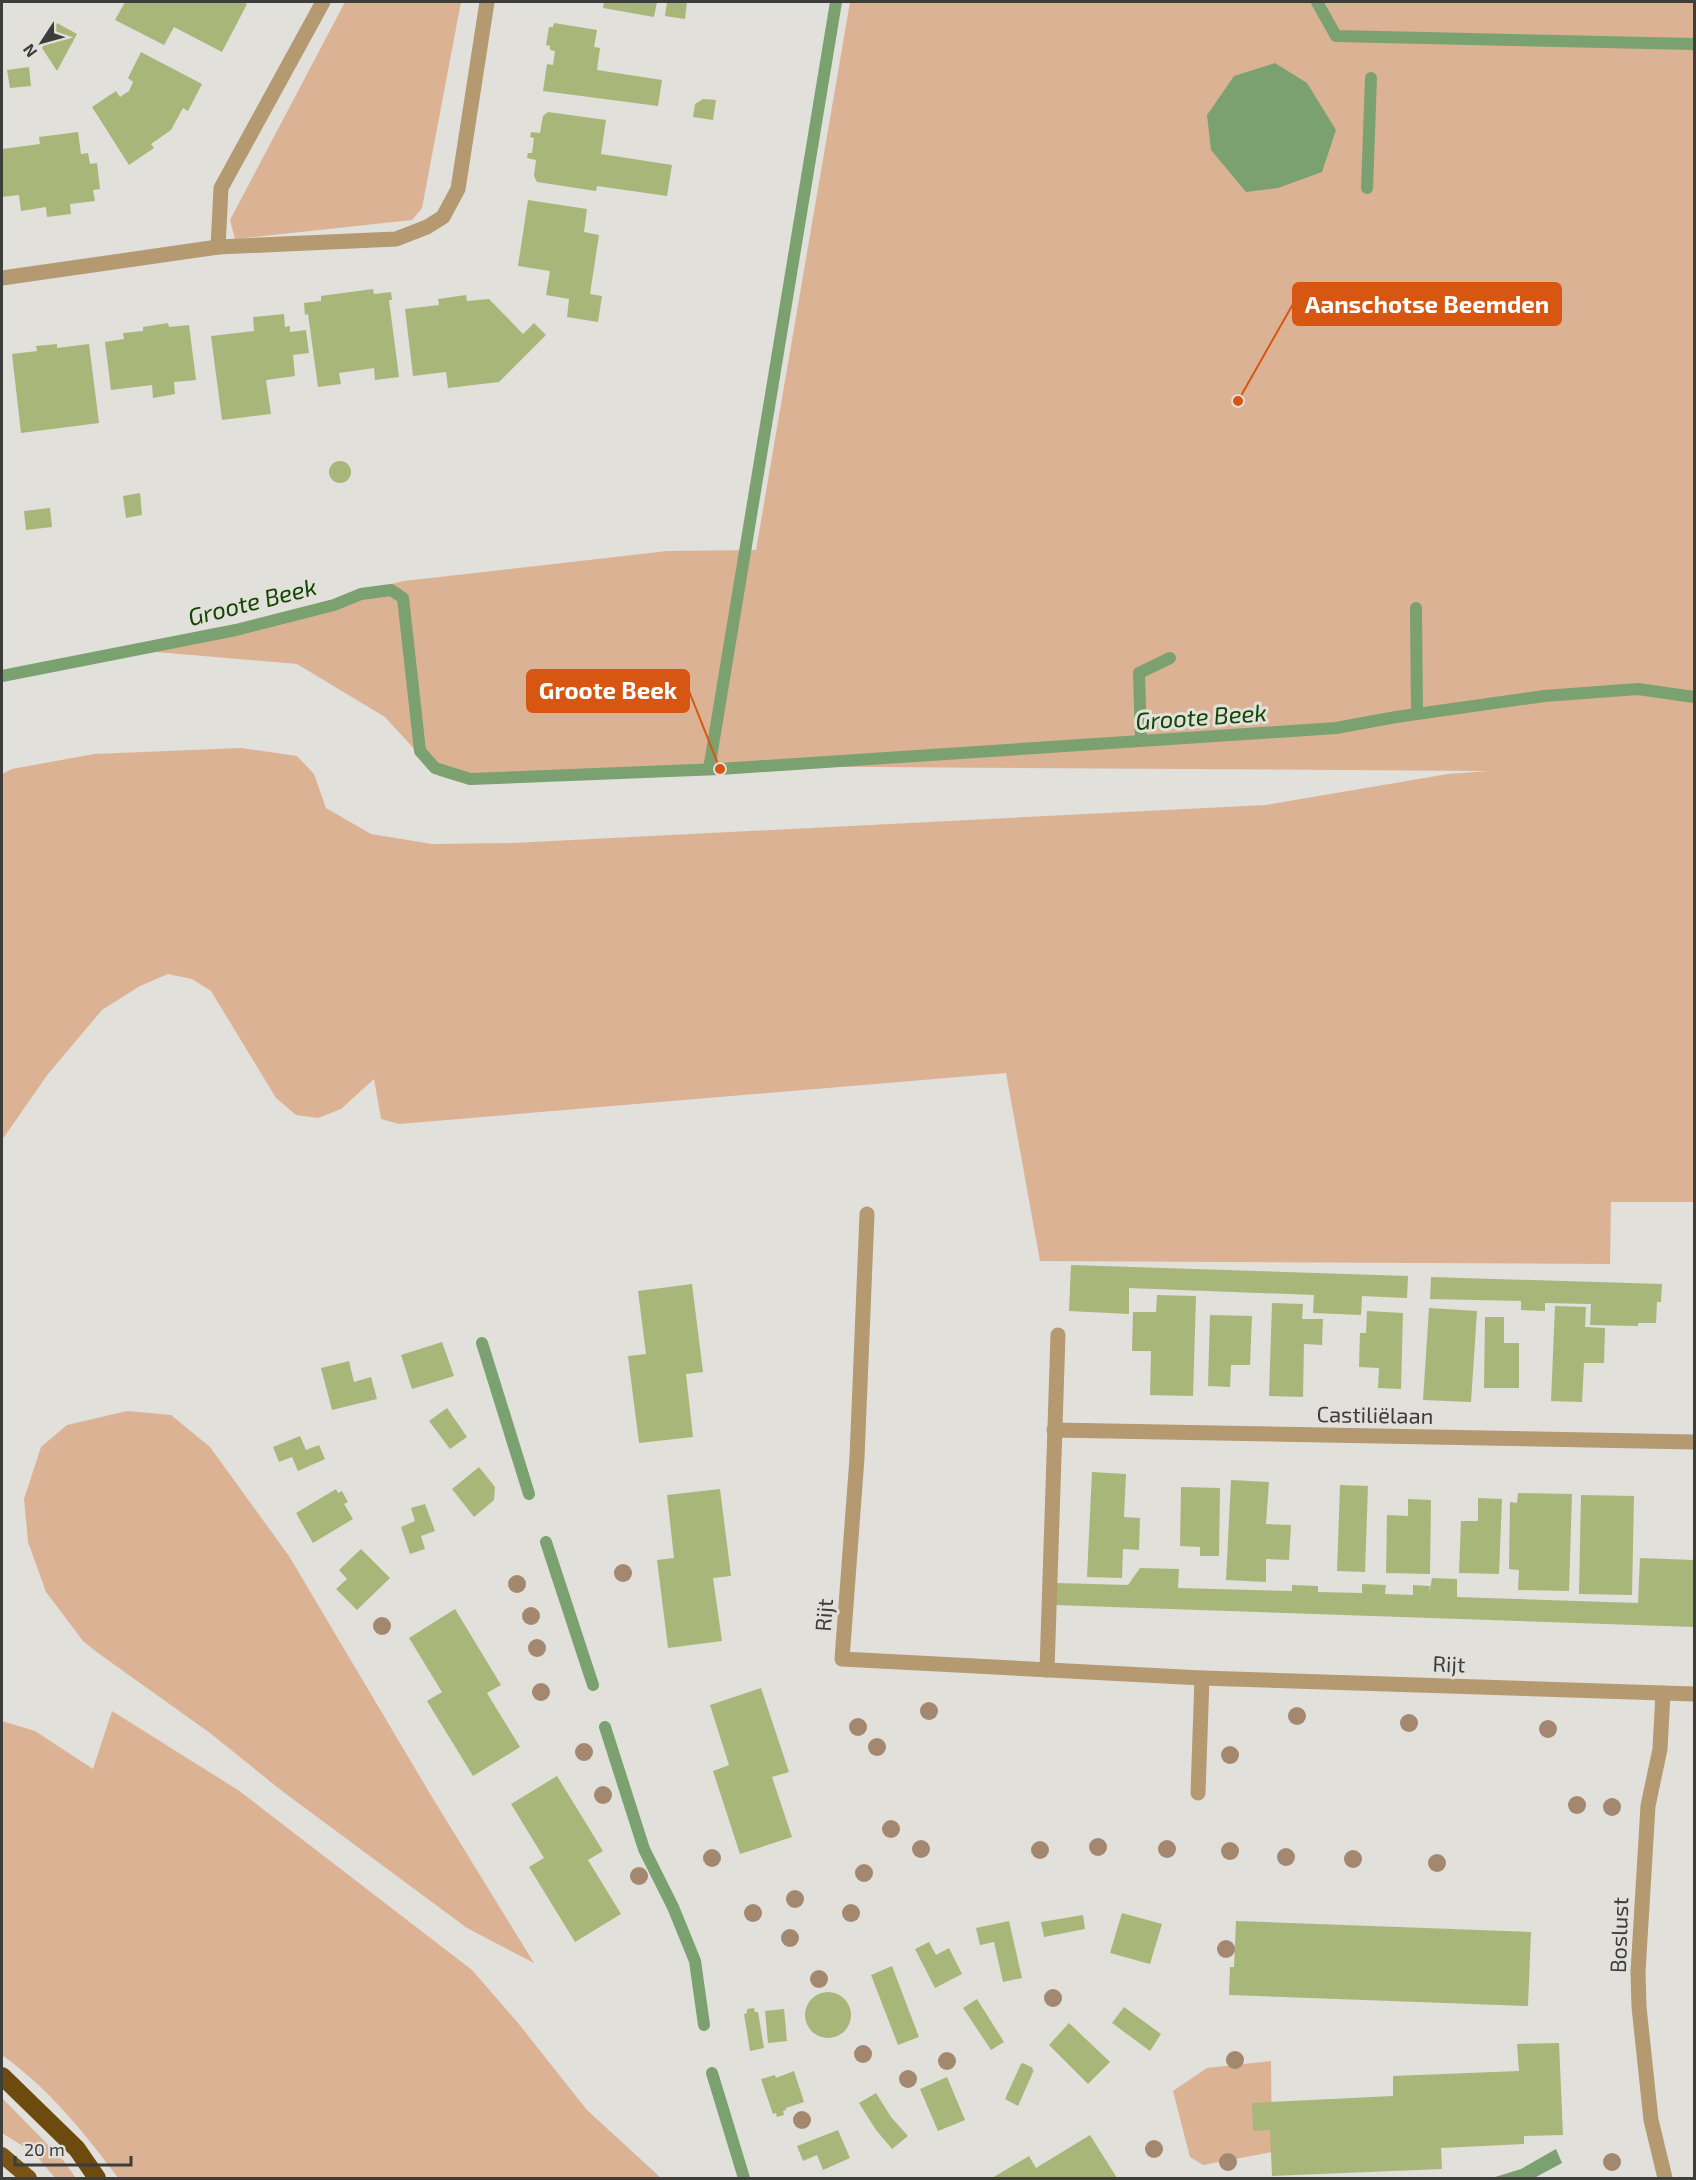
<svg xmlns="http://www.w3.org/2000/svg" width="1696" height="2180" font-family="'Exo 2',sans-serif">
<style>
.green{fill:#dcb295}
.water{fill:#7ba170}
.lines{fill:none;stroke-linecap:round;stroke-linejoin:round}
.stream{stroke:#7ba170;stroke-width:12}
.building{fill:#a9b67a}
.minor{stroke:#b49971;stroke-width:15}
.trunk{stroke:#795414;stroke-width:16}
.motorway{stroke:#6d4b0f;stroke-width:18}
.tree{fill:#a3876e}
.labels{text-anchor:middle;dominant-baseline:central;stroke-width:6;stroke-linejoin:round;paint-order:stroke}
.street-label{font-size:22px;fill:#3d3d3b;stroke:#e1e0db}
.water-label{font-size:24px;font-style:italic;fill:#134700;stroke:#e1e0db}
.leader{fill:none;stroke:#d75611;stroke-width:2}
.callout-dot{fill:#d75611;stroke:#e1e0db;stroke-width:2}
.callout{fill:#d75611;stroke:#d75611;stroke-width:2}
.callout-label{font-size:24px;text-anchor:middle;font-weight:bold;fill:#fff}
</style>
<rect width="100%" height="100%" fill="#e1e0db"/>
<!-- green -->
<g class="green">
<path d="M 345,2 L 461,2 L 422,208 L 412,220 L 235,239 L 230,220 Z"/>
<path d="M 850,2 L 1694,2 L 1694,1202 L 1611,1202 L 1610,1264 L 1040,1261 L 1006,1073 L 399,1124 L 381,1119 L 374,1079 L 341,1109 L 318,1118 L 296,1115 L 276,1098 L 211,991 L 192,979 L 168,974 L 140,986 L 102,1010 L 48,1074 L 2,1140 L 2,774 L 12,769 L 94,754 L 241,748 L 297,756 L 314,774 L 326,808 L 371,834 L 432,844 L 513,843 L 1266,805 L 1448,774 L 1489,771 L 719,766 L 460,782 L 439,776 L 385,717 L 297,664 L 121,649 L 260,625 L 374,588 L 404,581 L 667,551 L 756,550 Z"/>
<path d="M 127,1411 L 171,1415 L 210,1447 L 289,1556 L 432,1797 L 534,1963 L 467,1928 L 282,1791 L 210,1733 L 98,1653 L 83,1641 L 46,1592 L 28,1542 L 24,1499 L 41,1447 L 67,1425 Z"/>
<path d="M 112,1711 L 238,1790 L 472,1970 L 518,2023 L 587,2110 L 661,2178 L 118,2178 C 85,2133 48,2088 2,2055 L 2,1721 L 35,1731 L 93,1769 Z"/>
<path d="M 1271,2061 L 1272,2152 L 1203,2165 L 1190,2157 L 1173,2091 L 1207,2068 Z"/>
<path d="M 2,2098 L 63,2160 L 76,2178 L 55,2178 L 34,2153 L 2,2133 Z"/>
</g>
<!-- water -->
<g class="water">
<path d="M 1275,63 L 1307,83 L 1336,130 L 1322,172 L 1278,188 L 1246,192 L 1211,150 L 1207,115 L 1234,76 Z"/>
<path d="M 1556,2149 L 1562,2163 L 1536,2177 L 1492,2178 L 1521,2169 Z"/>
</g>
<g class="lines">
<!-- stream -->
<g class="stream">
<path d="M 1317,2 L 1336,36 L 1694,44"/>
<path d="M 1367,188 L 1371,78"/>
<path d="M 1416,608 L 1417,714"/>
<path d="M 2,676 L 236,630 L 334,605 L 361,594 L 391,590 L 403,598 L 420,751 L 435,768 L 470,779 L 720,769 L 1336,728 L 1396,717 L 1544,696 L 1638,689 L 1694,697"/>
<path d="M 1141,741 L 1139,673 L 1170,658"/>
<path d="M 709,769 L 836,2"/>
<path d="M 482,1343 L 529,1494"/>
<path d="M 546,1542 L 593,1685"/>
<path d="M 605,1727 L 644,1849 L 673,1907 L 695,1961 L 704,2025"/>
<path d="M 712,2073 L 744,2178"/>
</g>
</g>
<!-- building -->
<g class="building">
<path d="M 125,2 L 243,2 L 247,4 L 222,52 L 174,27 L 164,45 L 115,20 Z"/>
<path d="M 604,2 L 657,2 L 654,17 L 603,8 Z"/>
<path d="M 667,2 L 687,2 L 685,19 L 665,16 Z"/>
<path d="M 57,23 L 77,34 L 57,71 L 42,48 Z"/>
<path d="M 554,23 L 597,30 L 594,47 L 600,48 L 597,70 L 662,80 L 658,106 L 543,91 L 547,64 L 553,65 L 555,51 L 550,50 L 550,46 L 546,45 L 549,27 L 553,27 Z"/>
<path d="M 141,52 L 202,84 L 188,111 L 183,108 L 171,130 L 151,144 L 154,148 L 129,165 L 92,107 L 116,91 L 120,97 L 129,91 L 133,82 L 128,78 Z"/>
<path d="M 29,67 L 31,86 L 10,88 L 7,70 Z"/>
<path d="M 703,99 L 716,100 L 713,120 L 693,117 L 695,104 Z"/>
<path d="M 548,112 L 606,120 L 601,154 L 672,165 L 667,196 L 597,186 L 596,191 L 537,182 L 534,176 L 536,160 L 527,158 L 528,153 L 532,153 L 534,138 L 530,137 L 531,132 L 540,133 L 543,116 Z"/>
<path d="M 78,132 L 81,154 L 88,153 L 90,164 L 97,163 L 100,189 L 93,190 L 95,201 L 70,204 L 71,214 L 47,217 L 46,207 L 21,211 L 19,195 L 2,197 L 2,149 L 40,144 L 39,137 Z"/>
<path d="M 528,200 L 587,209 L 584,232 L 599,235 L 590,294 L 602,296 L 598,322 L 567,317 L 569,299 L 546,295 L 550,271 L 518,266 Z"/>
<path d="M 373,289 L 374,294 L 391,292 L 392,300 L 389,300 L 399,377 L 375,380 L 374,368 L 339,373 L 341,384 L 318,387 L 308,314 L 305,315 L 304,303 L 321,301 L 321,296 Z"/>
<path d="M 466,295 L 467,301 L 489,299 L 523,334 L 534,323 L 546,335 L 499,382 L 448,388 L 446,372 L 413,376 L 405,309 L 439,305 L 438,299 Z"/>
<path d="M 284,314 L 285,327 L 290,326 L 290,332 L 306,330 L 309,353 L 293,355 L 295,376 L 266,380 L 271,414 L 222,420 L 211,336 L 254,331 L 253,317 Z"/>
<path d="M 168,323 L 169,327 L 189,325 L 196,380 L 174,382 L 175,394 L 153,398 L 152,385 L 111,390 L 105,342 L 124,339 L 123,333 L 143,331 L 143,327 Z"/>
<path d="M 57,344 L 57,348 L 89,344 L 99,423 L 21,433 L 12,354 L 37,351 L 36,346 Z"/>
<circle cx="340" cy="472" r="11"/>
<path d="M 140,493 L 142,515 L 126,518 L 123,496 Z"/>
<path d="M 50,508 L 52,527 L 26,530 L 24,511 Z"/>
<path d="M 1071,1265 L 1408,1276 L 1407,1298 L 1362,1296 L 1361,1315 L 1313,1313 L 1314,1295 L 1129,1288 L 1129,1314 L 1069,1311 Z"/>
<path d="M 1431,1277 L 1662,1284 L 1661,1302 L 1657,1302 L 1656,1323 L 1638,1323 L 1638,1326 L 1590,1325 L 1591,1304 L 1545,1303 L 1545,1311 L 1521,1310 L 1521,1301 L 1430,1299 Z"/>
<path d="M 692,1284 L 703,1372 L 686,1374 L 693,1437 L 639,1443 L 628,1356 L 646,1354 L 638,1291 Z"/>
<path d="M 1157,1295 L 1196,1296 L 1193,1396 L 1150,1395 L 1151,1351 L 1132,1351 L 1133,1312 L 1156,1312 Z"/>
<path d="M 1272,1303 L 1303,1304 L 1302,1319 L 1323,1319 L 1322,1345 L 1304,1344 L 1303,1397 L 1269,1396 Z"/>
<path d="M 1555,1306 L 1586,1307 L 1585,1327 L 1605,1328 L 1604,1363 L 1584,1363 L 1582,1402 L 1551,1401 Z"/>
<path d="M 1429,1308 L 1477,1311 L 1471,1402 L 1423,1400 Z"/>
<path d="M 1367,1311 L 1403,1313 L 1401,1389 L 1378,1388 L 1379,1368 L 1359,1367 L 1360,1333 L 1366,1333 Z"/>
<path d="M 1210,1315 L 1252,1316 L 1250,1365 L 1231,1365 L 1230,1387 L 1208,1386 Z"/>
<path d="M 1485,1317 L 1504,1317 L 1504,1343 L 1519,1343 L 1519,1388 L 1484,1388 Z"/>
<path d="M 442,1342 L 454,1376 L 412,1389 L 401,1355 Z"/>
<path d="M 349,1361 L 354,1382 L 371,1377 L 377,1399 L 332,1410 L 321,1368 Z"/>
<path d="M 447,1408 L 467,1437 L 450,1449 L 429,1421 Z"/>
<path d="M 300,1436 L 306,1450 L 319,1445 L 325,1459 L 298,1471 L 292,1457 L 279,1462 L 273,1447 Z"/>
<path d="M 479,1467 L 495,1487 L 494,1500 L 474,1517 L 452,1489 Z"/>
<path d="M 1092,1472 L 1126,1474 L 1124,1517 L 1140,1518 L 1139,1550 L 1123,1549 L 1122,1578 L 1087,1577 Z"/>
<path d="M 1231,1480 L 1269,1482 L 1266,1524 L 1291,1525 L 1289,1560 L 1266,1559 L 1266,1582 L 1226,1580 Z"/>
<path d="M 1340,1485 L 1368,1486 L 1365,1572 L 1337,1571 Z"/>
<path d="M 1181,1487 L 1220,1488 L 1219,1556 L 1200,1556 L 1200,1547 L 1180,1546 Z"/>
<path d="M 336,1489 L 338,1493 L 342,1491 L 348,1502 L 344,1504 L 353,1519 L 313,1543 L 296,1513 Z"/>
<path d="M 720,1489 L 731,1576 L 713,1578 L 722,1641 L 668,1648 L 657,1560 L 674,1558 L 667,1495 Z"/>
<path d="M 1518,1493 L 1572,1494 L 1569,1591 L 1518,1590 L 1519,1570 L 1509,1569 L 1510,1502 L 1517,1503 Z"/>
<path d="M 1581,1495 L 1634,1496 L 1632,1595 L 1579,1594 Z"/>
<path d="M 1478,1498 L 1502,1499 L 1499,1574 L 1459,1573 L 1461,1521 L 1478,1521 Z"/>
<path d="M 1408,1499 L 1431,1500 L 1430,1574 L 1386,1573 L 1387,1515 L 1408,1516 Z"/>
<path d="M 425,1504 L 435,1531 L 421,1536 L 425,1549 L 410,1554 L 401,1527 L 415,1521 L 411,1508 Z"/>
<path d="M 361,1549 L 390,1578 L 357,1610 L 336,1589 L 347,1579 L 339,1570 Z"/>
<path d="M 1640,1558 L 1694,1560 L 1694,1627 L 1055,1605 L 1056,1583 L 1128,1585 L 1140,1568 L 1179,1569 L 1178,1588 L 1292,1591 L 1292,1585 L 1318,1586 L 1318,1592 L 1362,1593 L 1362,1584 L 1386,1585 L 1385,1594 L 1413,1595 L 1413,1585 L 1430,1586 L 1429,1596 L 1432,1578 L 1457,1579 L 1457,1597 L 1638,1603 Z"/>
<path d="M 455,1609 L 501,1685 L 487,1693 L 520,1747 L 473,1776 L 427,1701 L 442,1692 L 409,1638 Z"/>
<path d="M 761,1688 L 789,1772 L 772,1777 L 792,1837 L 740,1854 L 713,1771 L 729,1765 L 710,1705 Z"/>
<path d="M 557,1776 L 603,1851 L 588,1860 L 621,1914 L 575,1942 L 529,1867 L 544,1858 L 511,1804 Z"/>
<path d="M 1122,1913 L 1162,1924 L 1150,1964 L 1110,1953 Z"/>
<path d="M 1083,1915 L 1085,1929 L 1044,1937 L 1041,1922 Z"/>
<path d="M 1009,1921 L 1022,1978 L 1003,1982 L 994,1942 L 980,1945 L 976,1928 Z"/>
<path d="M 1236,1921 L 1531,1932 L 1528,2006 L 1229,1995 L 1230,1967 L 1234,1967 Z"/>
<path d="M 929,1942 L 936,1955 L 949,1948 L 962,1974 L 935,1988 L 915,1949 Z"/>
<path d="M 892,1966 L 919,2037 L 898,2045 L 871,1975 Z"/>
<circle cx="828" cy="2015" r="23"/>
<path d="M 977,1999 L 1004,2042 L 991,2050 L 963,2008 Z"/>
<path d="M 1124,2007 L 1161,2034 L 1150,2051 L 1112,2023 Z"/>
<path d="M 754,2008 L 755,2012 L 758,2012 L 764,2048 L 750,2051 L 744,2014 L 747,2013 L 747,2009 Z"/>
<path d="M 784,2009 L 787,2041 L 768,2043 L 765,2011 Z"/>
<path d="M 1069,2023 L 1110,2062 L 1088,2084 L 1049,2045 Z"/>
<path d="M 1559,2043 L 1563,2135 L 1524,2136 L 1524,2144 L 1441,2148 L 1442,2169 L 1272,2176 L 1270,2130 L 1253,2131 L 1252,2103 L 1393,2096 L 1393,2076 L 1519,2071 L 1517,2044 Z"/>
<path d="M 1023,2063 L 1033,2068 L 1032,2070 L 1034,2070 L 1018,2106 L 1005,2099 L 1021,2064 Z"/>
<path d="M 794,2071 L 804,2102 L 786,2108 L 786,2110 L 783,2111 L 784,2115 L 777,2117 L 776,2113 L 773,2114 L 761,2079 L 775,2075 L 776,2078 Z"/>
<path d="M 947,2077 L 965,2120 L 938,2131 L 920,2089 Z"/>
<path d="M 876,2093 L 891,2117 L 908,2136 L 892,2149 L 876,2130 L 859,2103 Z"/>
<path d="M 838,2130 L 850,2158 L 823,2170 L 817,2155 L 803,2161 L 797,2146 Z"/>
<path d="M 1090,2135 L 1117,2178 L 992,2178 L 1029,2156 L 1036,2168 Z"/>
</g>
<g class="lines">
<!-- minor -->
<g class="minor">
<path d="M 218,247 L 221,188 L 323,2"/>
<path d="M 2,278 L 218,247 L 396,239 L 427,227 L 443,217 L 458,189 L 487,2"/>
<path d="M 867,1214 L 857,1458 L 842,1659 L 1202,1678 L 1694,1694"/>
<path d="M 1054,1430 L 1694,1442"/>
<path d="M 1047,1670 L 1058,1335"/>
<path d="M 1663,1693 L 1660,1749 L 1648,1806 L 1638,1972 L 1639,2007 L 1651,2120 L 1665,2178"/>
<path d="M 1198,1793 L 1202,1678"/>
</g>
<!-- trunk -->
<path class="trunk" d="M 2,2155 L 29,2178"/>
<!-- motorway -->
<path class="motorway" d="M 2,2076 L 77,2149 L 97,2178"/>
</g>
<!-- trees -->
<g class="tree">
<circle cx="623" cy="1573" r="9"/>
<circle cx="517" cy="1584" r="9"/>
<circle cx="531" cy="1616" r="9"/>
<circle cx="382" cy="1626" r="9"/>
<circle cx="537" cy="1648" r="9"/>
<circle cx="541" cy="1692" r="9"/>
<circle cx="929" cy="1711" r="9"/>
<circle cx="1297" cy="1716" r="9"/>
<circle cx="1409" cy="1723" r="9"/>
<circle cx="858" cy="1727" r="9"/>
<circle cx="1548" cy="1729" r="9"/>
<circle cx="877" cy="1747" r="9"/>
<circle cx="584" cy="1752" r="9"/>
<circle cx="1230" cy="1755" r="9"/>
<circle cx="603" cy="1795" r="9"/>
<circle cx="1577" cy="1805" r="9"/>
<circle cx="1612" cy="1807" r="9"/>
<circle cx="891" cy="1829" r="9"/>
<circle cx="1098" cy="1847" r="9"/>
<circle cx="921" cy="1849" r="9"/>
<circle cx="1167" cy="1849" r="9"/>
<circle cx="1040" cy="1850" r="9"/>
<circle cx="1230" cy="1851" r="9"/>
<circle cx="1286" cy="1857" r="9"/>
<circle cx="712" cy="1858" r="9"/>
<circle cx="1353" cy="1859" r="9"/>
<circle cx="1437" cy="1863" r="9"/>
<circle cx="864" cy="1873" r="9"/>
<circle cx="639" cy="1876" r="9"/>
<circle cx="795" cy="1899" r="9"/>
<circle cx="753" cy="1913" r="9"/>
<circle cx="851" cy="1913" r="9"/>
<circle cx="790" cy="1938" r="9"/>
<circle cx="1226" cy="1949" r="9"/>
<circle cx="819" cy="1979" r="9"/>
<circle cx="1053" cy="1998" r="9"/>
<circle cx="863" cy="2054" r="9"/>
<circle cx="1235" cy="2060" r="9"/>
<circle cx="947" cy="2061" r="9"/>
<circle cx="908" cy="2079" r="9"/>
<circle cx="802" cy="2120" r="9"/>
<circle cx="1154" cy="2149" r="9"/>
<circle cx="1228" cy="2162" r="9"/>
<circle cx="1612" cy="2162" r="9"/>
</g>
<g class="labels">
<!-- street labels -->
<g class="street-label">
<text transform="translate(1375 1414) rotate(1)">Castiliëlaan</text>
<text transform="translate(823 1615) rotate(-86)">Rijt</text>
<text transform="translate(1449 1663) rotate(2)">Rijt</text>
<text transform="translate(1618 1935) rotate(-88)">Boslust</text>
</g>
<!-- water labels -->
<g class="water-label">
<text transform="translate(252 601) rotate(-14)">Groote Beek</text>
<text transform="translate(1201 716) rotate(-4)">Groote Beek</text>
</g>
</g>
<!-- callouts -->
<path class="leader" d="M1238 401L1293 304M720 769L689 691"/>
<g class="callout-dot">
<circle cx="1238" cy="401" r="6"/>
<circle cx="720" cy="769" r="6"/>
</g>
<g class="callout">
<rect x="1293" y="283" width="268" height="42" rx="6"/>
<rect x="527" y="670" width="162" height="42" rx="6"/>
</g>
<g class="callout-label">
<text x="1427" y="313">Aanschotse Beemden</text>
<text x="608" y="699">Groote Beek</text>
</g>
<!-- border -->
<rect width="1696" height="2180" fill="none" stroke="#3d3d3b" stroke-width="6"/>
<!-- north arrow -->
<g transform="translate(42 42) rotate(234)" stroke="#e1e0db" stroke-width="4.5" paint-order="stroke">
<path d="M0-4.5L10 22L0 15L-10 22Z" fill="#3d3d3b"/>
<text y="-9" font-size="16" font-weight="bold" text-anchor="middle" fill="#3d3d3b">N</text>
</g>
<!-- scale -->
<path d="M15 2156v9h116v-9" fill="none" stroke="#3d3d3b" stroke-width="3"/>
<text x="24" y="2156" font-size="18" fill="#3d3d3b" stroke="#e1e0db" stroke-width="4.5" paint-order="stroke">20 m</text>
</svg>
